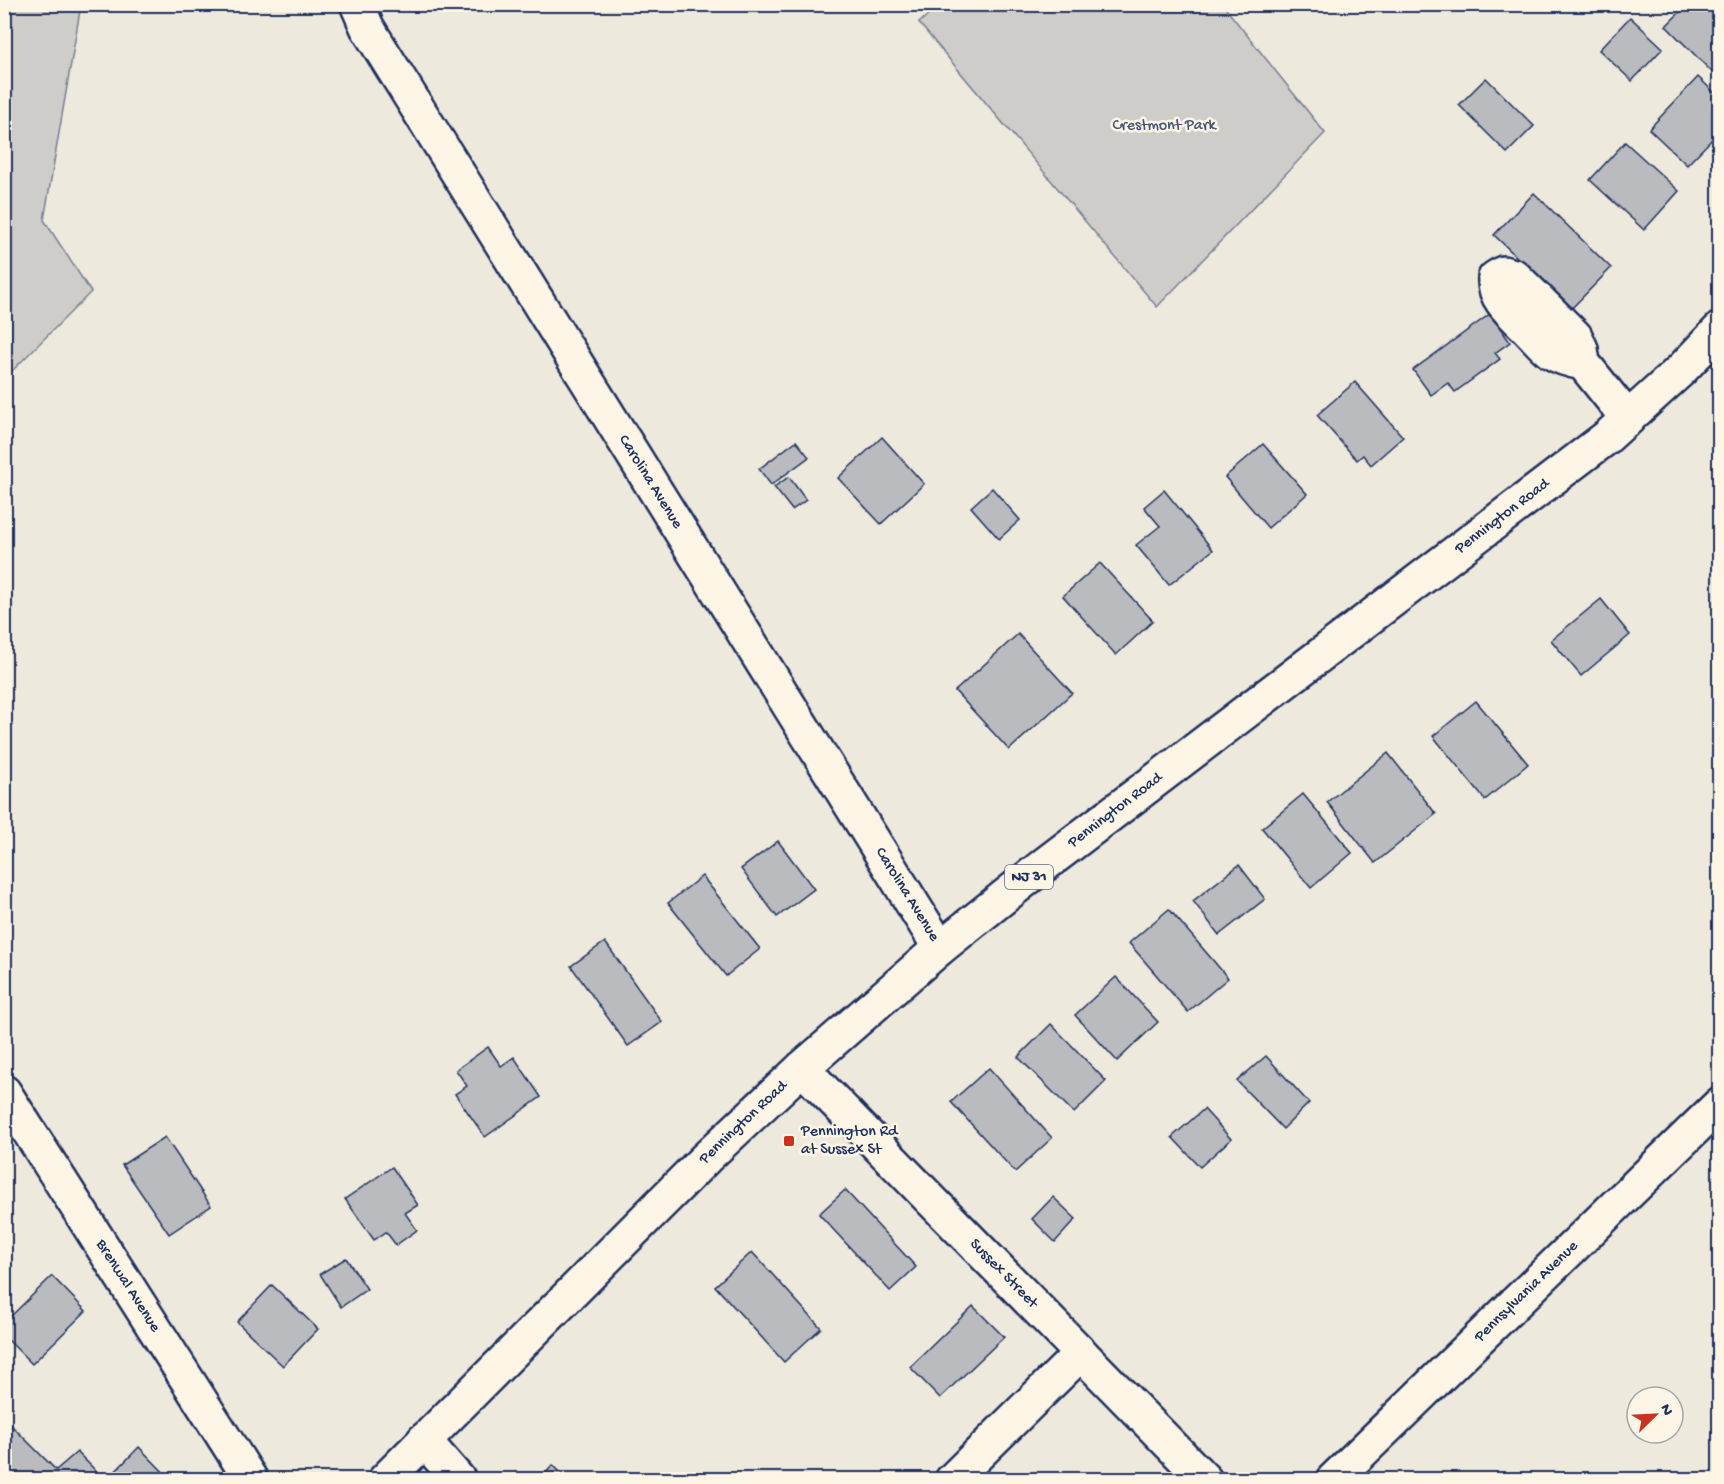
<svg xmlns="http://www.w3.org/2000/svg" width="1724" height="1484" font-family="'Gochi Hand',sans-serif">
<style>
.green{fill:#cfcdca;stroke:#757e94;stroke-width:1.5}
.building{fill:#babbbe;stroke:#1b2f5e;stroke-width:1.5}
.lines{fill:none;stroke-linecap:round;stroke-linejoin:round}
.minor-casing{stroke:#1b2f5e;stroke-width:38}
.major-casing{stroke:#1b2f5e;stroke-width:38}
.minor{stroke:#fcf5e5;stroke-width:33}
.major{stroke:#fcf5e5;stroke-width:33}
.poi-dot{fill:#c8321e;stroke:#fcf5e5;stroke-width:2}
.labels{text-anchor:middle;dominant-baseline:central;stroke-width:5;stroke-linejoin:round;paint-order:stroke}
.shield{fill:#fcf5e5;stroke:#5e6a86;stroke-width:1.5}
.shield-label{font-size:15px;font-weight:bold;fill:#1b2f5e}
.park-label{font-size:16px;fill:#485679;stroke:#fcf5e5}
.street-label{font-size:16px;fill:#1b2f5e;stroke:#fcf5e5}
.poi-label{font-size:16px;fill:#1b2f5e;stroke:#fcf5e5;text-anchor:start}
</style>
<rect width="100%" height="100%" fill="#eee9dd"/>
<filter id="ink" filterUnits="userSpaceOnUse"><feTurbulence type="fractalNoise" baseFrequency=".0167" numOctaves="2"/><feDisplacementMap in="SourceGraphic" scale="12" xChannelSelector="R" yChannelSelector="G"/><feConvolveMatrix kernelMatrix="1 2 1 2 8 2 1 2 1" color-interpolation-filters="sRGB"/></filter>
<g filter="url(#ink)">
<!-- green -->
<g class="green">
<path d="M 5,4 L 81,5 L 44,220 L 91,292 L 5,378 Z"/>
<path d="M 939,5 L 1223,5 L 1325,133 L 1157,307 L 919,23 Z"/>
</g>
<!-- building -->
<g class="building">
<path d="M 1679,4 L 1720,4 L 1720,80 L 1666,26 L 1683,9 Z"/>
<path d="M 1630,17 L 1663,48 L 1632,81 L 1599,50 Z"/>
<path d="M 1698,77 L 1720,98 L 1720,131 L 1687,165 L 1649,129 Z"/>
<path d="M 1486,78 L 1534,126 L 1507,153 L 1459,105 Z"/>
<path d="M 1625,142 L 1679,191 L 1644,230 L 1590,180 Z"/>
<path d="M 1534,193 L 1611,268 L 1571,309 L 1494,235 Z"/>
<path d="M 1490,314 L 1510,342 L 1495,353 L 1500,359 L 1455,392 L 1448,383 L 1431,395 L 1413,370 Z"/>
<path d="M 1355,382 L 1403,437 L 1371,465 L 1363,455 L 1357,460 L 1317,415 Z"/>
<path d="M 882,437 L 924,484 L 881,524 L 838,478 Z"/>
<path d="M 796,441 L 809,457 L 771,485 L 759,469 Z"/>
<path d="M 1263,444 L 1307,494 L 1268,528 L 1225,477 Z"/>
<path d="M 789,477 L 806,500 L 792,510 L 774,487 Z"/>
<path d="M 992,488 L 1020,520 L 999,539 L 971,507 Z"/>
<path d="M 1164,490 L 1213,550 L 1169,585 L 1136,545 L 1160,526 L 1144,507 Z"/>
<path d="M 1100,563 L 1153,621 L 1116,655 L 1063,596 Z"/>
<path d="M 1601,599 L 1630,635 L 1581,676 L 1551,640 Z"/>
<path d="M 1018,634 L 1072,693 L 1009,750 L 955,691 Z"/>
<path d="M 1476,701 L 1528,764 L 1485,800 L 1433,736 Z"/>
<path d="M 1388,753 L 1436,814 L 1375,863 L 1327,802 Z"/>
<path d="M 1303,794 L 1352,853 L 1311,888 L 1262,828 Z"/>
<path d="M 778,841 L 814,889 L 777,917 L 741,869 Z"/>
<path d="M 1239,865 L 1265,899 L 1219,935 L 1193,901 Z"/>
<path d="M 702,876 L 760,949 L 726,976 L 668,903 Z"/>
<path d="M 1169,909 L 1228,978 L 1188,1012 L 1129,943 Z"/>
<path d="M 605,942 L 662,1022 L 628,1046 L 571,966 Z"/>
<path d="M 1116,977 L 1158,1022 L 1117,1061 L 1075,1015 Z"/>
<path d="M 1051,1024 L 1106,1081 L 1074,1113 L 1018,1057 Z"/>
<path d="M 488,1047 L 501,1066 L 514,1057 L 541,1097 L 485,1137 L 455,1094 L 467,1086 L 456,1070 Z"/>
<path d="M 1266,1056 L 1309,1103 L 1283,1129 L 1237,1081 Z"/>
<path d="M 989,1068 L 1052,1138 L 1015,1172 L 951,1102 Z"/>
<path d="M 1204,1109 L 1231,1139 L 1200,1167 L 1172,1137 Z"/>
<path d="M 165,1137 L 211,1206 L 169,1234 L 122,1165 Z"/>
<path d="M 392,1167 L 418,1205 L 405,1213 L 417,1230 L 396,1245 L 386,1232 L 374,1240 L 345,1199 Z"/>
<path d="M 845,1190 L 916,1267 L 890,1291 L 819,1214 Z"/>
<path d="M 1053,1197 L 1076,1219 L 1055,1242 L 1032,1219 Z"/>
<path d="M 752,1252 L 821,1328 L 784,1362 L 715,1286 Z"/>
<path d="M 346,1258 L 367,1289 L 341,1307 L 320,1274 Z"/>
<path d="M 52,1276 L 86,1311 L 32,1364 L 4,1336 L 4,1323 Z"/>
<path d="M 272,1285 L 318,1329 L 283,1366 L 237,1322 Z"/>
<path d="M 973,1306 L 1004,1337 L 940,1398 L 910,1367 Z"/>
<path d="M 4,1418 L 56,1470 L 77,1452 L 105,1480 L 4,1480 Z"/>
<path d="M 139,1447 L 171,1480 L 107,1480 Z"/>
<path d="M 553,1465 L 568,1480 L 539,1480 Z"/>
</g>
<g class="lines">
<defs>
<g id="minor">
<path id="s1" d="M 357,4 L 367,27 L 940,948"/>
<path d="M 1583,363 C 1572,361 1560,358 1551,352 C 1542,345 1535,336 1527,328 C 1513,314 1493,299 1495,278 L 1503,273 L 1514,276 L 1575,336 L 1581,349 L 1583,363 L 1628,419"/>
<path id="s2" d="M 802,1068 L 1205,1480"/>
<path id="s3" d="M 4,1092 L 251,1480"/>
<path d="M 424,1440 L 459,1480"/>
<path d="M 952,1480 L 1081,1353"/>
<path id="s4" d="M 1333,1480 L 1720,1104"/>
</g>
<g id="major">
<path id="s5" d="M 385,1480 L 706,1158 L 802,1068 L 940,948 L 1044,865 L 1606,438 L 1681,370 L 1720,329"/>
</g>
</defs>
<!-- minor casing -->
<use href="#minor" class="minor-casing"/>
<!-- major casing -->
<use href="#major" class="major-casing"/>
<!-- minor -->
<use href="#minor" class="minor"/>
<!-- major -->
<use href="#major" class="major"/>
</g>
</g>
<!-- markers -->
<rect class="poi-dot" x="783" y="1135" width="12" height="12" rx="3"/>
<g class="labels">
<!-- shield labels -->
<rect class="shield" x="1005" y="865" width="48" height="24" rx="4.5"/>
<g class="shield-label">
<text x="1029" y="877">NJ 31</text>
</g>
<!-- park labels -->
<g class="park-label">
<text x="1164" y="126">Crestmont Park</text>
</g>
<!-- street labels -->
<g class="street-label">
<text stroke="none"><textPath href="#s1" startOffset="561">Carolina Avenue</textPath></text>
<text stroke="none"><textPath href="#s5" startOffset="1478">Pennington Road</textPath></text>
<text stroke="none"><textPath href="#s5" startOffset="992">Pennington Road</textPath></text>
<text stroke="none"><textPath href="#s1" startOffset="1047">Carolina Avenue</textPath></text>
<text stroke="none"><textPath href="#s5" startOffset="506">Pennington Road</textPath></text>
<text stroke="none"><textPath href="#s2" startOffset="288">Sussex Street</textPath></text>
<text stroke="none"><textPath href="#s3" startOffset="230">Brenwal Avenue</textPath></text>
<text stroke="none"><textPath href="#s4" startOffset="270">Pennsylvania Avenue</textPath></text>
</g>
<!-- poi labels -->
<g class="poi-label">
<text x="801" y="1132">Pennington Rd<tspan x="801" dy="18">at Sussex St</tspan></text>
</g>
</g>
<!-- margin -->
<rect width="1724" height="1484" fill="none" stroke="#fcf5e5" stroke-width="24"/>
<rect x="12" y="12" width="1700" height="1460" fill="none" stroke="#1b2f5e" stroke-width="2" filter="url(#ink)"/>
<!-- north arrow -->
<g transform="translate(1655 1415) rotate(66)"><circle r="28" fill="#fcf5e5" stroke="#a2a6af" stroke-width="1.5"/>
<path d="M0-4.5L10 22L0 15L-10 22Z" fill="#c8321e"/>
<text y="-9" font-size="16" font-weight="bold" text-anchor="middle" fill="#1b2f5e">N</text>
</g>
</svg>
